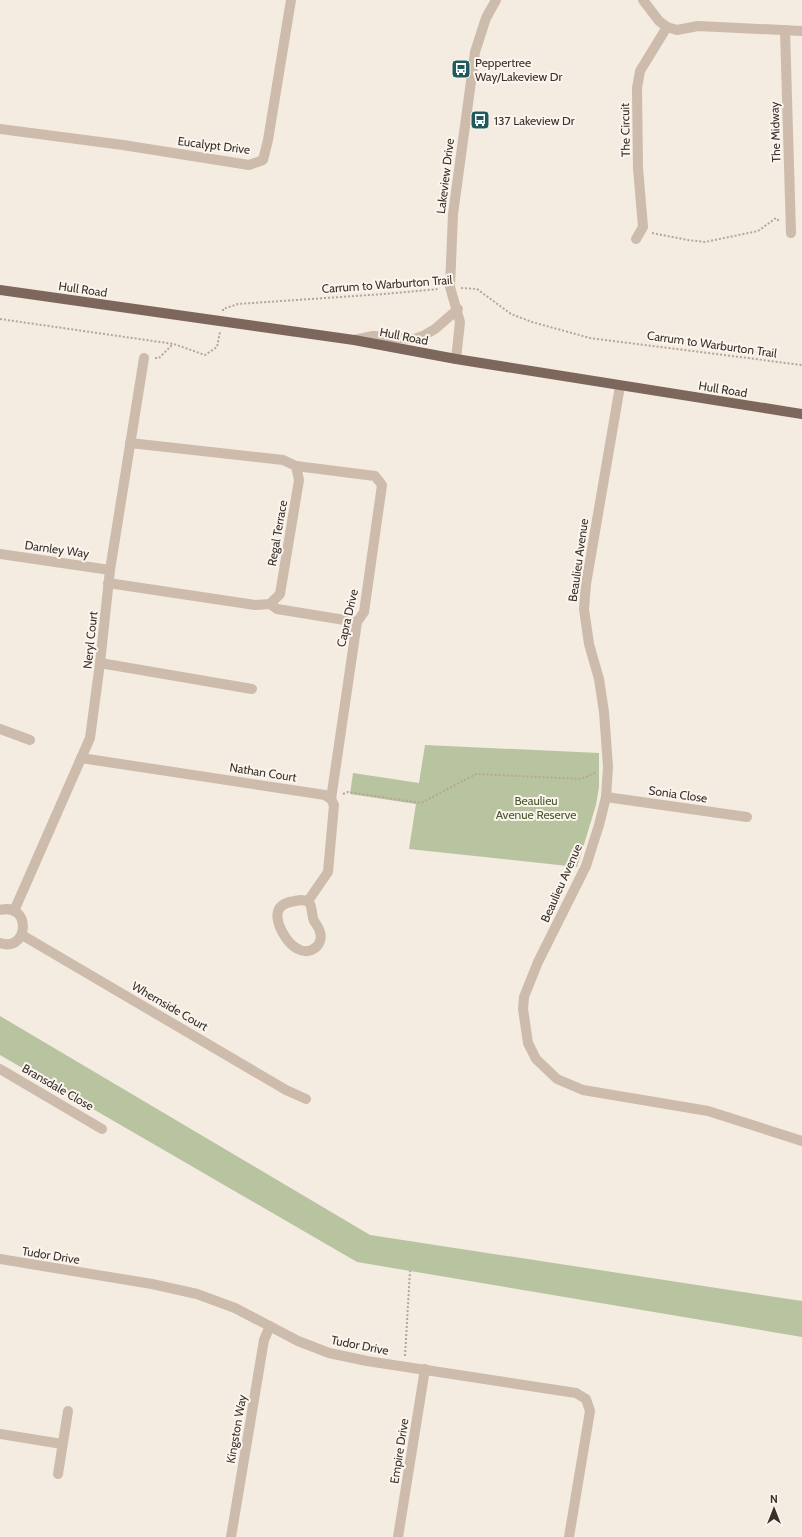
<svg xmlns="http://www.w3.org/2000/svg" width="802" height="1537" font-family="Cabin,sans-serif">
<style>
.green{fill:#b8c4a0}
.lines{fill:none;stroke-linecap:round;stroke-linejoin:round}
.path{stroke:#b9a596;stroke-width:2;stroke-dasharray:2 2;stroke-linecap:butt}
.minor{stroke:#cdbbac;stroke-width:10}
.major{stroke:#7d675c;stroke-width:10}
.labels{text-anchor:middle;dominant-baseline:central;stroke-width:4;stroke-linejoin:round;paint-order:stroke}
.poi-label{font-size:12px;fill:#3b302b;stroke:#fbf5ee;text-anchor:start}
.street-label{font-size:12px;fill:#3b302b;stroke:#fbf5ee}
.park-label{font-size:12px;fill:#4a5a2e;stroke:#fbf5ee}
</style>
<rect width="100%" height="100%" fill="#f4ebe1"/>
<!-- green -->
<g class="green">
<path d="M 425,745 L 599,753 L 599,787 L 596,805 L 577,867 L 409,849 L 416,804 L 350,794 L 353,773 L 419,783 Z"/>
<path d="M 0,1016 L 370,1235 L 802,1301 L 802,1337 L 357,1262 L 0,1055 Z"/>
</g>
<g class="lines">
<!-- path -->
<g class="path">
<path d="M 652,233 L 688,240 L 705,242 L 758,231 L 776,218 L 779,221"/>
<path d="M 461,288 L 477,289 L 511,314 L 532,322 L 590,338 L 802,365"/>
<path d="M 223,311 L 223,309 L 238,304 L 384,294 L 439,289"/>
<path d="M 0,319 L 174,344 L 205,355 L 217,347 L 220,332"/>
<path d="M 155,358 L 159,358 L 173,344"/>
<path d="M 343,794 L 348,792 L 421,803 L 476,774 L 581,779 L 597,772"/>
<path d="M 405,1356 L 410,1271"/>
</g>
<!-- minor -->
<g class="minor">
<path d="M 643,0 L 659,21 L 667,27 L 677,30 L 698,26 L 802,31"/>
<path d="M 785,30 L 791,233"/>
<path d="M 0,129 L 123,145 L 249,165 L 263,160 L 268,140 L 291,0"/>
<path d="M 636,239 L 643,227 L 638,168 L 637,88 L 640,71 L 667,27"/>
<path d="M 354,340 L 373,336 L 414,339 L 423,336 L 435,329 L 458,309"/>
<path d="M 456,359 L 460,322 L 450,287 L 453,214 L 475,52 L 486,18 L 496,0"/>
<path d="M 620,386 L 586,584 L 584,609 L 589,644 L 599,679 L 604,712 L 608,767 L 606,797 L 599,825 L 586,866 L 538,962 L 524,997 L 523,1009 L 528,1043 L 536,1059 L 557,1079 L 583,1090 L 708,1111 L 802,1141"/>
<path d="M 296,466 L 367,475 L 375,476 L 382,485 L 364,612 L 357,622 L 331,799"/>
<path d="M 0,554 L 110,570"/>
<path d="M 108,583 L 255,605 L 270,604 L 280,594 L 299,480 L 296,466 L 283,460 L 130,443"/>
<path d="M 270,604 L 277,609 L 357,622"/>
<path d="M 100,663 L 252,689"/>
<path d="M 0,729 L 30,740"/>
<path d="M 81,758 L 325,795 L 331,799 L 334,805 L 328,872 L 308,901"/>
<path d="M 606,797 L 747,817"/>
<path d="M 301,900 L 308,901 C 313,906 311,914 314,921 C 316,924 319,928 320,932 C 324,945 310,956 298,949 C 287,944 273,921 279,909 C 283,902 294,901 301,900 Z"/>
<path d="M 0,910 C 32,902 29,953 0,943"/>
<path d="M 14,911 L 90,738 L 100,663 L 110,570 L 144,358"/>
<path d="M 22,935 L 286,1090 L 306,1099"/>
<path d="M 0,1069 L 102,1129"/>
<path d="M 0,1259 L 152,1284 L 197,1294 L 235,1308 L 298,1341 L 329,1353 L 367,1361 L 576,1393 L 586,1399 L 590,1411 L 569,1537"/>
<path d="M 0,1434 L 62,1444"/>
<path d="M 58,1474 L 68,1411"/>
<path d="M 231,1537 L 264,1340 L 270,1326"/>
<path d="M 398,1537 L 425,1369"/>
</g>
<!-- major -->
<path class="major" d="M 0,290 L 354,340 L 456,359 L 802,414"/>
</g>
<!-- icons -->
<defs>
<symbol id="bus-square" viewBox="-11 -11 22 22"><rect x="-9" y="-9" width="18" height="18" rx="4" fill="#1f5a5e" stroke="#fbf5ee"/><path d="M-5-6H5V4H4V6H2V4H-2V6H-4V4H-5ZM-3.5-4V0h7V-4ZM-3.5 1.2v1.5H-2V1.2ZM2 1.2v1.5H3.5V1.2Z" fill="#fff"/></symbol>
</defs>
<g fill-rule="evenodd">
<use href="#bus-square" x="450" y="58" width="22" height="22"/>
<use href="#bus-square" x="469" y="109" width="22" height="22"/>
</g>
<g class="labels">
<!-- poi labels -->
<g class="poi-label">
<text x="475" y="62">Peppertree<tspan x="475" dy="14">Way/Lakeview Dr</tspan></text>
<text x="494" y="120">137 Lakeview Dr</text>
</g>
<!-- street labels -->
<g class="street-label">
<text transform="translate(625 130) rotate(-91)">The Circuit</text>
<text transform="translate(775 132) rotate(-92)">The Midway</text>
<text transform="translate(214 145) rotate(7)">Eucalypt Drive</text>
<text transform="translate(445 176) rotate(-83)">Lakeview Drive</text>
<text transform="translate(387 284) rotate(-4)">Carrum to Warburton Trail</text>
<text transform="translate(83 289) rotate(8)">Hull Road</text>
<text transform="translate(404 336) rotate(11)">Hull Road</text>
<text transform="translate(712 344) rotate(8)">Carrum to Warburton Trail</text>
<text transform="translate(723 389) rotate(9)">Hull Road</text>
<text transform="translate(277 533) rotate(-80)">Regal Terrace</text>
<text transform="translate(57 549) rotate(8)">Darnley Way</text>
<text transform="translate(578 560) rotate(-82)">Beaulieu Avenue</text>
<text transform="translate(347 618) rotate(-77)">Capra Drive</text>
<text transform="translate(90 640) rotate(-84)">Neryl Court</text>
<text transform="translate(263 772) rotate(9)">Nathan Court</text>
<text transform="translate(678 794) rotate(8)">Sonia Close</text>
<text transform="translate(561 883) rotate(-66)">Beaulieu Avenue</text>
<text transform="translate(170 1006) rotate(30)">Whernside Court</text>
<text transform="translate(58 1087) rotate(30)">Bransdale Close</text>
<text transform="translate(51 1255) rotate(9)">Tudor Drive</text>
<text transform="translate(360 1345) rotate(11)">Tudor Drive</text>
<text transform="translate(236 1429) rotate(-80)">Kingston Way</text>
<text transform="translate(399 1451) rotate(-81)">Empire Drive</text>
</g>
<!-- park labels -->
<g class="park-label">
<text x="536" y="800">Beaulieu<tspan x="536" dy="14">Avenue Reserve</tspan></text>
</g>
</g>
<!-- north arrow -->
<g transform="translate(774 1509)" stroke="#fbf5ee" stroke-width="3" paint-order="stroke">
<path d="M0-3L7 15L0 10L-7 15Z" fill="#3b302b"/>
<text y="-6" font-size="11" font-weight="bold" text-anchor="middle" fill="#3b302b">N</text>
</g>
</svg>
